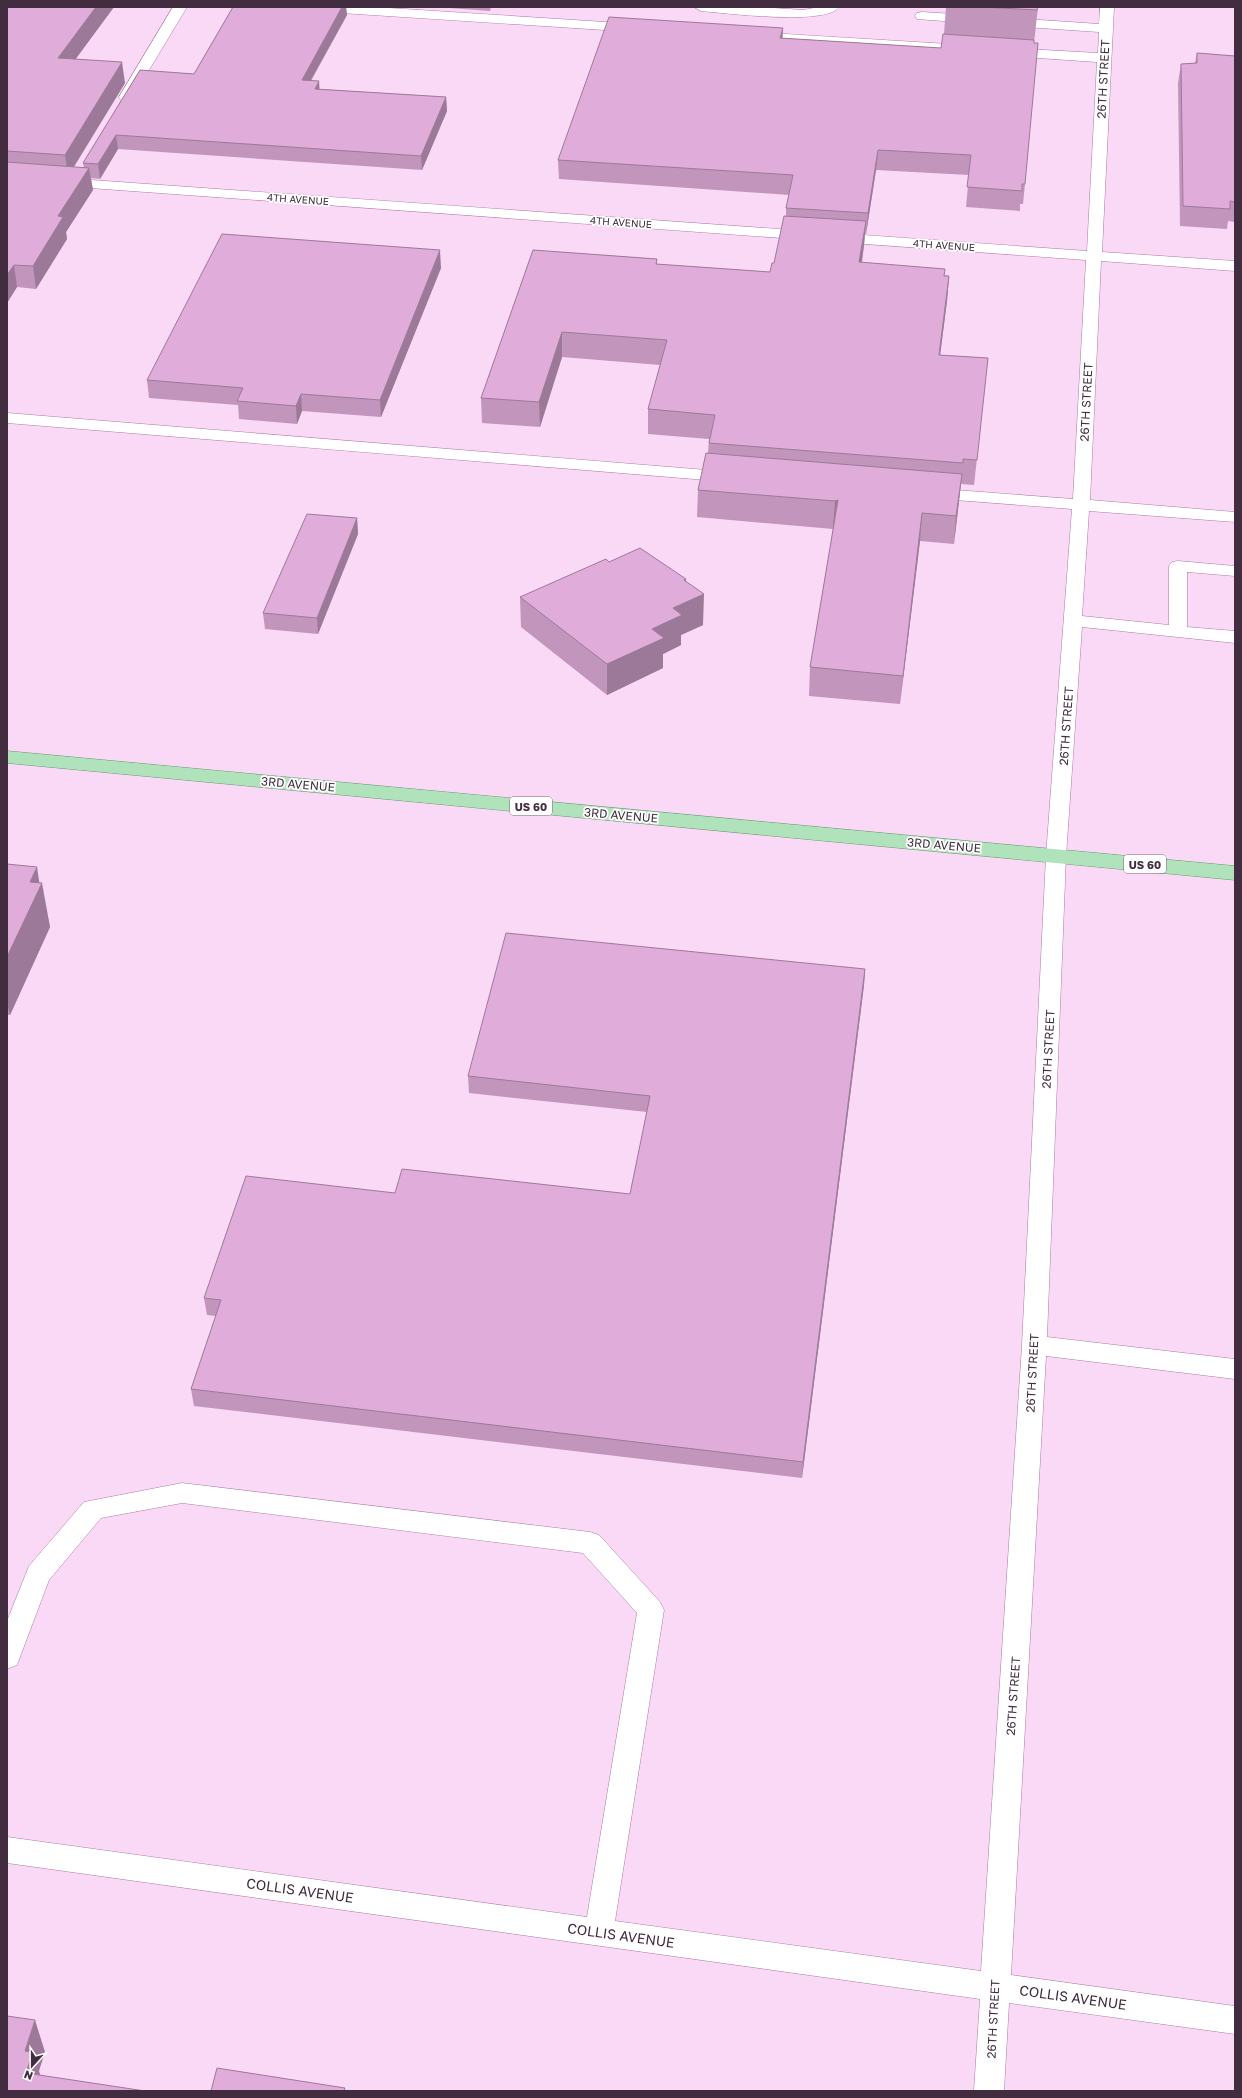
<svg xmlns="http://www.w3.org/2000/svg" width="1242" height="2098" font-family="'Golos Text',sans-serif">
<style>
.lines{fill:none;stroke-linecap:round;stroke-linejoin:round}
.minor-casing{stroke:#ac7ba7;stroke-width:1}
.major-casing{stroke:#679772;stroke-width:1}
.minor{fill:#fff;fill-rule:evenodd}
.major{fill:#b0e3bb;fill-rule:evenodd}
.wall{fill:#c195bc}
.shaded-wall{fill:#9d7999}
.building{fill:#e0addb;stroke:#9d7999}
.labels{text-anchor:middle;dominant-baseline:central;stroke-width:3.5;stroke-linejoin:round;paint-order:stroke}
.far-street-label{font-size:10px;fill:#412d3f;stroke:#fff}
.shield{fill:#fff;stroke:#7a6c79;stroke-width:1}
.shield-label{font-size:11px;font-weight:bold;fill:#412d3f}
.street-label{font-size:12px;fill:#412d3f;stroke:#fff}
.near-street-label{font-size:14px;fill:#412d3f;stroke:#fff}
</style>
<rect width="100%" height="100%" fill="#f9d9f5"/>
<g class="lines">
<defs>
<g id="minor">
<path d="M 173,7 L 187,7 L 131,100 L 121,100 L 119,97 Z"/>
<path d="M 303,7 L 373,7 L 636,24 L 643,28 L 636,32 L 310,11 Z"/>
<path d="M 694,7 L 760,7 L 803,10 L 819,7 L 839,7 C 826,26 725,13 701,11 Z"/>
<path d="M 1100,7 L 1114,7 L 1102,252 L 1235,261 L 1235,271 L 1101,261 L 1090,500 L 1235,512 L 1235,522 L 1089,511 L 1082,616 L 1169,625 L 1169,566 L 1172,562 L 1178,561 L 1235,566 L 1235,576 L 1187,572 L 1187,627 L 1235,631 L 1235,643 L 1082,627 L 1066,856 L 1047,1337 L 1235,1359 L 1235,1379 L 1046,1356 L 1011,1975 L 1235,2006 L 1235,2034 L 1009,2003 L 1004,2091 L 974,2091 L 980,1999 L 7,1863 L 7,1837 L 587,1917 L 637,1613 L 583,1553 L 182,1503 L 101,1518 L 49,1580 L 20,1657 L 17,1665 L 7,1669 L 7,1621 L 29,1566 L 84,1502 L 182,1483 L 590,1532 L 599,1535 L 660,1602 L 664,1610 L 615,1921 L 981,1971 L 1022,1345 L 1046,856 L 1072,509 L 929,498 L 923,497 L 920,493 L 923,489 L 929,488 L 1073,499 L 1086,260 L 7,182 L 7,174 L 1087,251 L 1097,62 L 1008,56 L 1003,55 L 1001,52 L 1003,49 L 1008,48 L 1098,53 L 1099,32 L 1025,27 L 1018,23 L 1025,19 L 1099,24 Z"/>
<path d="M 922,12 L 970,15 L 977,19 L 970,23 L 917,19 L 915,16 L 917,13 Z"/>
<path d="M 752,32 L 965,45 L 972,49 L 965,53 L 747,39 L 745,36 L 747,33 Z"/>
<path d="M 7,413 L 731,472 L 737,473 L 740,477 L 737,481 L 731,482 L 7,423 Z"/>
</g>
<path id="major" d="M 7,751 L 1235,866 L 1235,880 L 7,763 Z"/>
</defs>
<!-- minor casing -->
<use href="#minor" class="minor-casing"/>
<!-- major casing -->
<use href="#major" class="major-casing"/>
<!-- minor -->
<use href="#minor" class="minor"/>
<!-- major -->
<use href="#major" class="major"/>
</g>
<!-- wall -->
<g class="wall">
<path d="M 7,7 L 114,7 L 75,59 L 125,83 L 74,167 L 84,168 L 83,163 L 140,70 L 194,74 L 233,7 L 346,7 L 347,15 L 311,81 L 319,89 L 446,97 L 447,111 L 422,170 L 118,149 L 100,179 L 91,178 L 93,190 L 66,232 L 67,239 L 36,289 L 17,287 L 7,303 Z"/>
<path d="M 435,7 L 491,7 L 490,11 Z"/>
<path d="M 946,7 L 1038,7 L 1034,43 L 1025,184 L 1023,204 L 1020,204 L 1020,211 L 966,207 L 969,175 L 876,170 L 866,234 L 865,234 L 864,245 L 862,263 L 949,276 L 947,301 L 940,355 L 988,358 L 974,485 L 961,484 L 954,544 L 920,541 L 900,704 L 809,696 L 810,667 L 833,529 L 697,517 L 698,490 L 708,453 L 709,439 L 648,434 L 648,409 L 660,365 L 562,357 L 540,427 L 482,423 L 481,398 L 533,250 L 657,259 L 657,264 L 770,272 L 774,263 L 786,216 L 786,208 L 789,195 L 559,179 L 558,160 L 783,28 L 782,38 L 941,48 L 944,34 Z"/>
<path d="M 1197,53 L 1235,56 L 1235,222 L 1228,221 L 1227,229 L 1180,226 L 1178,83 L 1181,64 L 1195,63 Z"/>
<path d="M 441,268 L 381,417 L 302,411 L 297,424 L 239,419 L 238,405 L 149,398 L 147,380 Z"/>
<path d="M 357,518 L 358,534 L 318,634 L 265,629 L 263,613 Z"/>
<path d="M 609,562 L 686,579 L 686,582 L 703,625 L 681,635 L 681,645 L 663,654 L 663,668 L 607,695 L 521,627 L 520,597 Z"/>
<path d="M 7,864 L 40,883 L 50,927 L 10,1015 L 7,1015 Z"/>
<path d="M 865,969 L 864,985 L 802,1478 L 194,1406 L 191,1389 L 216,1316 L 207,1315 L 204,1298 L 395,1193 L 630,1194 L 647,1112 L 469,1093 L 468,1076 Z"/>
</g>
<!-- shaded-wall -->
<g class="shaded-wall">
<path d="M 96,7 L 114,7 L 61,79 L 58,58 Z"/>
<path d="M 342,7 L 346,7 L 347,15 L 303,94 L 302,80 Z"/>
<path d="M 783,28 L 782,48 L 780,38 Z"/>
<path d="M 122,62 L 125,83 L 68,176 L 65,155 Z"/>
<path d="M 319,81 L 320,95 L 315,89 Z"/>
<path d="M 446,97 L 447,111 L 422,170 L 421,156 Z"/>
<path d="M 116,135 L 118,149 L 100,179 L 98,164 Z"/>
<path d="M 878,150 L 876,170 L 866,234 L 868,213 Z"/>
<path d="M 89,168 L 93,190 L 66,232 L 67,239 L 36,289 L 33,266 L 58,216 Z"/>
<path d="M 866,221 L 864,245 L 858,287 L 859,262 Z"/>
<path d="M 440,250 L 441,268 L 381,417 L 380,400 Z"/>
<path d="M 14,265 L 17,287 L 7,303 L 7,275 Z"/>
<path d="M 949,276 L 947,301 L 937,379 L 939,355 Z"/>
<path d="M 562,332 L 562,357 L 540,427 L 539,402 Z"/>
<path d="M 301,394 L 302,411 L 297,424 L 296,406 Z"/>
<path d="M 962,474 L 959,501 L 954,544 L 956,516 Z"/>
<path d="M 838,500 L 836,528 L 833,529 L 835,501 Z"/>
<path d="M 922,513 L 920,541 L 900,704 L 903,676 Z"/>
<path d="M 357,518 L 358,534 L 318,634 L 317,618 Z"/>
<path d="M 686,579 L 686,602 L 704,594 L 703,625 L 681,635 L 681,645 L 663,654 L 663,668 L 607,695 L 607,664 L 652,629 L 673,608 L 684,580 Z"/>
<path d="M 37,867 L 40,887 L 42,883 L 50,927 L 10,1015 L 7,1003 L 7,957 L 30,882 Z"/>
<path d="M 865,969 L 864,985 L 802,1478 L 803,1462 Z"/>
<path d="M 35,2020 L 45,2052 L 39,2071 L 43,2083 L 26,2073 L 25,2051 Z"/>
</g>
<!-- building -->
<g class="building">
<path d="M 7,7 L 96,7 L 58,58 L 122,62 L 65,155 L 7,151 Z"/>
<path d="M 233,7 L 342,7 L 302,80 L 319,81 L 315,89 L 446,97 L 421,156 L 116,135 L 98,164 L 83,163 L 140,70 L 194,74 Z"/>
<path d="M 981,7 L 1038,7 L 1037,10 Z"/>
<path d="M 609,17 L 783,28 L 780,38 L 941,48 L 943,34 L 1034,40 L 1034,43 L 1038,43 L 1025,184 L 1022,184 L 1022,191 L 967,187 L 971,155 L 878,150 L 868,213 L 786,208 L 793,175 L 558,160 Z"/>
<path d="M 1197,53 L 1235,56 L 1235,202 L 1230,201 L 1230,209 L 1183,206 L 1181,64 L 1197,63 Z"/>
<path d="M 7,162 L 89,168 L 58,216 L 63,217 L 33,266 L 14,265 L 7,275 Z"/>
<path d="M 784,216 L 866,221 L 859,262 L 945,269 L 944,276 L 949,276 L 939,355 L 988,358 L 977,460 L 963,459 L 963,463 L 709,443 L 715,415 L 648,409 L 667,340 L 562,332 L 539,402 L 481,398 L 533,250 L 657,259 L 656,264 L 770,272 L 772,263 L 774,263 Z"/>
<path d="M 222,234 L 440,250 L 380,400 L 301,394 L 296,406 L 237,401 L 243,388 L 147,380 Z"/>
<path d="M 706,453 L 962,474 L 956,516 L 922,513 L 903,676 L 810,667 L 838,500 L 835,501 L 698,490 Z"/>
<path d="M 307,514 L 357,518 L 317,618 L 263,613 Z"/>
<path d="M 640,548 L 686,579 L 684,580 L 704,594 L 673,608 L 682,615 L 652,629 L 664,638 L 607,664 L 520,597 L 606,559 L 609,562 Z"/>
<path d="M 7,864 L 37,867 L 30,882 L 42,883 L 7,957 Z"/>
<path d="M 506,933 L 865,969 L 803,1462 L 191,1389 L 221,1300 L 204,1298 L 246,1176 L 395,1193 L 402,1169 L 630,1194 L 650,1096 L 468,1076 Z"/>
<path d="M 7,2016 L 35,2020 L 25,2051 L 33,2052 L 26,2073 L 145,2091 L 7,2091 Z"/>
<path d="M 217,2068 L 345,2088 L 344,2091 L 211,2091 Z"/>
</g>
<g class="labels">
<!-- far-street labels -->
<g class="far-street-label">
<text transform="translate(298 199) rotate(4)">4TH AVENUE</text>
<text transform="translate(621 222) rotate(4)">4TH AVENUE</text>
<text transform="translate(944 245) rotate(4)">4TH AVENUE</text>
</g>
<!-- shield labels -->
<g class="shield">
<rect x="510" y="797" width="42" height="18" rx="3"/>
<rect x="1124" y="855" width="42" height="18" rx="3"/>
</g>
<g class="shield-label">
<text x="531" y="806">US 60</text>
<text x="1145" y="864">US 60</text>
</g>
<!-- street labels -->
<g class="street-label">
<text transform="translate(1103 79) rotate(-87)">26TH STREET</text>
<text transform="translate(1086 402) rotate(-87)">26TH STREET</text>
<text transform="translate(1066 726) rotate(-86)">26TH STREET</text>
<text transform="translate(298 784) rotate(5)">3RD AVENUE</text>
<text transform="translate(621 815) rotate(5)">3RD AVENUE</text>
<text transform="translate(944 845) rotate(5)">3RD AVENUE</text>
<text transform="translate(1048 1049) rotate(-87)">26TH STREET</text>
<text transform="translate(1032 1373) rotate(-87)">26TH STREET</text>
<text transform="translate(1013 1696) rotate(-86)">26TH STREET</text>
<text transform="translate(993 2019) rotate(-87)">26TH STREET</text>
</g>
<!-- near-street labels -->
<g class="near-street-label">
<text transform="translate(300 1890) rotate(8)">COLLIS AVENUE</text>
<text transform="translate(621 1935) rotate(8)">COLLIS AVENUE</text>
<text transform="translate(1073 1997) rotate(8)">COLLIS AVENUE</text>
</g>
</g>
<!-- border -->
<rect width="1242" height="2098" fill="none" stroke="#412d3f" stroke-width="16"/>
<!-- north arrow -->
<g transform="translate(32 2066) rotate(201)" stroke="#ffffff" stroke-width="3" paint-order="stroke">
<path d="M0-3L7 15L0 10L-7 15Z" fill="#412d3f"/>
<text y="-6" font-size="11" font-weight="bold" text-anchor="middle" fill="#412d3f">N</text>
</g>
</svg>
